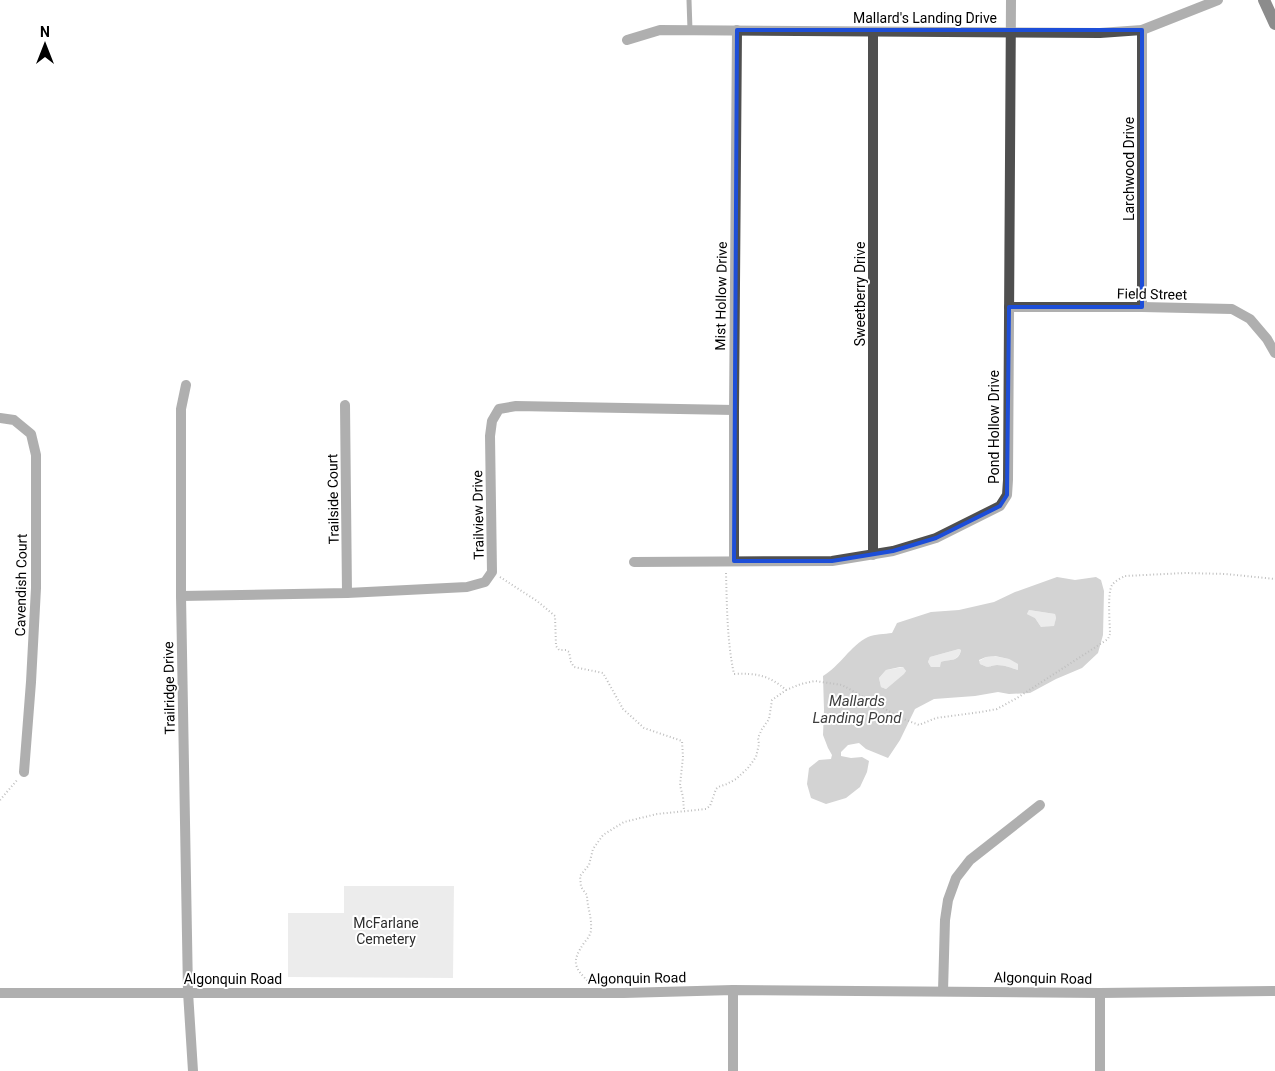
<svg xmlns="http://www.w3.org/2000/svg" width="1275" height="1071" font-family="Roboto,sans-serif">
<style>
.green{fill:#d6d6d6}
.water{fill:#9d9d9d;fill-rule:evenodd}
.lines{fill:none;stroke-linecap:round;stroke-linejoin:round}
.path{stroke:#717171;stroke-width:2;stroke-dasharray:1 2.5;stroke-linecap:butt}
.service{stroke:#4f4f4f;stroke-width:5}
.minor{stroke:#4f4f4f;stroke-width:10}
.tertiary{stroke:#4f4f4f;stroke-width:10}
.primary{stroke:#000;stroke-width:12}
.marked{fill:none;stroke:#1d4ed8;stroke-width:4;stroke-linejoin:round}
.labels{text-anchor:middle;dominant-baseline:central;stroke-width:4;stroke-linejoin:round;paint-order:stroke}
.street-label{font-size:14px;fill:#000;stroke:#fff}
.park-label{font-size:14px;fill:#2d2d2d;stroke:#fff}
.water-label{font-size:15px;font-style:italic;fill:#3e3e3e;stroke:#fff}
</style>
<rect width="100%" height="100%" fill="#fff"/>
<!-- green -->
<g class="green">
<path d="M 1029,610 L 1055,614 L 1056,618 L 1054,627 L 1041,627 L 1035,618 L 1027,614 Z"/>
<path d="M 959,649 L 961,650 C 959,660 952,660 944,661 L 940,667 L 931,667 L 928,662 L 930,657 Z"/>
<path d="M 994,656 L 1009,659 L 1019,664 L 1018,670 C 1012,668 1004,665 997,665 C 987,666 991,669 980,664 L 979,661 L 986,657 Z"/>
<path d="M 903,667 L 906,671 L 905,674 L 886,689 L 881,687 L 879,678 L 886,670 Z"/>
<path d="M 344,886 L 454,886 L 453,978 L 288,977 L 288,913 L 344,913 Z"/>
</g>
<!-- water -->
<path class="water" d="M 1057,577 L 1075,580 L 1096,577 L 1101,580 L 1104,591 L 1103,635 L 1098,653 L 1082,668 L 1056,679 L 1030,693 L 1009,694 L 998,692 L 975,696 L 934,699 L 915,709 L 900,740 L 888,758 L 866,749 L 859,743 L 848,745 L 841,752 L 841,756 L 851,758 L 862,757 L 869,761 L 867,772 L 860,787 L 846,798 L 826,804 L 811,798 L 807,784 L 809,768 L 819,760 L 831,759 L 832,755 L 828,748 L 823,735 L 824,710 L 823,676 C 840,666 850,646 868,637 C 875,634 885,634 892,633 L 897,623 L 931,612 L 959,610 L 994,602 L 1015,592 ZM 1029,610 L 1055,614 L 1056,618 L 1054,626 L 1041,627 L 1035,618 L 1027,614 ZM 959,649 L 961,650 C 959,662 950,659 941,662 L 940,667 L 931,667 L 928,662 L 930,657 ZM 995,656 L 1009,659 L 1018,664 L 1018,670 C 1012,668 1004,665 997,665 C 987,666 991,669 980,664 L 979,660 L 986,657 ZM 900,667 L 903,667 L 906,671 L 904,674 L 886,689 L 881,687 L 879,678 L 886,670 Z"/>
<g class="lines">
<!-- path -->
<g class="path">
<path d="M 726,573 C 727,607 727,641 734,674 C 756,673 769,675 786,690 L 801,684 L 815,681 L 842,685 L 901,718 L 919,725 L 936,718 L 981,712 L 997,709 L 1017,698 L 1108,639 L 1110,634 C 1110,623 1107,594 1112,585 C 1115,581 1121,578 1125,576 L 1185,573 L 1226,574 L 1275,579"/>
<path d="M 500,577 L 537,601 L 555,616 L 556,646 L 559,650 L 566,650 L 569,652 L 571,662 L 574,667 L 603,673 L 623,709 L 644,728 L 682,741 L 683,757 L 680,785 L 683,797 L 684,810"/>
<path d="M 0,800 L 18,779"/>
<path d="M 590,983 C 574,968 571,962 584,943 C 587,939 591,935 591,929 C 592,917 587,907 587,895 L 581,887 L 580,876 L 589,865 L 593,849 L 603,835 L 624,822 L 657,814 L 706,809 L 710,806 L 716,789 L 718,787 L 727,784 L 736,779 L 748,768 L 756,757 L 759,744 L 758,738 L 762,729 L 769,719 L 772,700 L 786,690"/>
</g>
<!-- service -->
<path class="service" d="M 689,0 L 690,30"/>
<!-- minor -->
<g class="minor">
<path d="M 1142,30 L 1142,307"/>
<path d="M 873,32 L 873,555"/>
<path d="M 627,40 L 660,30 L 1100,33 L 1142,30 L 1218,0"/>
<path d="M 1009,307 L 1142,307 L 1232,309 L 1250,319 L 1267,339 L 1275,353"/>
<path d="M 186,385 L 181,409 L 181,596 L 188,992 L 193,1071"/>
<path d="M 345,405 L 347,593"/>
<path d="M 0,418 L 14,420 L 31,434 L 36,455 L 36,588 L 31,682 L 24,772"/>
<path d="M 734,561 L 734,410 L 737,30"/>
<path d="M 634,562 L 832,561 L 893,551 L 936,538 L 1000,506 L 1007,495 L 1008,480 L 1011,0"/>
<path d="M 181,596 L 347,593 L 467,587 L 485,582 L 492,572 L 490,436 L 492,421 L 499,409 L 516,406 L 734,410"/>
<path d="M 943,991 L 945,920 L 948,900 L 956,878 L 970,860 L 1040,805"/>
<path d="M 733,1071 L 733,990"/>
<path d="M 1100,1071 L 1100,993"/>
</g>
<!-- tertiary -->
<path class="tertiary" d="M 0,993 L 624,993 L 733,990 L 1100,993 L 1275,991"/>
<!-- primary -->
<path class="primary" d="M 1264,0 L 1275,24"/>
</g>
<!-- marked area -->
<path d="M0 0H1275V1071H0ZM 737,30 L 1142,30 L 1142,307 L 1009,307 L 1007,495 L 1000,506 L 936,538 L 893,551 L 832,561 L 734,561 Z" fill="#fff" fill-opacity=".55" fill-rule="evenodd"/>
<path class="marked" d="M 737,30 L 1142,30 L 1142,307 L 1009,307 L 1007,495 L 1000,506 L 936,538 L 893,551 L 832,561 L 734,561 Z"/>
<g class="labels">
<!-- street labels -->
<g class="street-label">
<text x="925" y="18">Mallard's Landing Drive</text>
<text transform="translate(1129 169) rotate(-90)">Larchwood Drive</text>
<text transform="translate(860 294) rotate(-90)">Sweetberry Drive</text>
<text transform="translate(1152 294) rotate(1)">Field Street</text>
<text transform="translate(721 296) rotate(-89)">Mist Hollow Drive</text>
<text transform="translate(994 427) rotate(-90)">Pond Hollow Drive</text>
<text transform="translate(333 499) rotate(-91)">Trailside Court</text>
<text transform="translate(478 515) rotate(-91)">Trailview Drive</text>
<text transform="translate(21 585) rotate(-89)">Cavendish Court</text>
<text transform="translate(169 688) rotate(-91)">Trailridge Drive</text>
<text transform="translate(637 978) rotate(-1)">Algonquin Road</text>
<text transform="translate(1043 978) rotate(1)">Algonquin Road</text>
<text x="233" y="979">Algonquin Road</text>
</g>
<!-- park labels -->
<g class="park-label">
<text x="386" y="923">McFarlane<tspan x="386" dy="16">Cemetery</tspan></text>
</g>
<!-- water labels -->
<g class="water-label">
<text x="857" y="701">Mallards<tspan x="857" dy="17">Landing Pond</tspan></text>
</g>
</g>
<!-- north arrow -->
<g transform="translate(45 45)" stroke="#ffffff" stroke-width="4" paint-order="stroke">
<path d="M0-4L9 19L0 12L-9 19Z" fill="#000000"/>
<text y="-8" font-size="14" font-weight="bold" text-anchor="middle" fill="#000000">N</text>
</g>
</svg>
